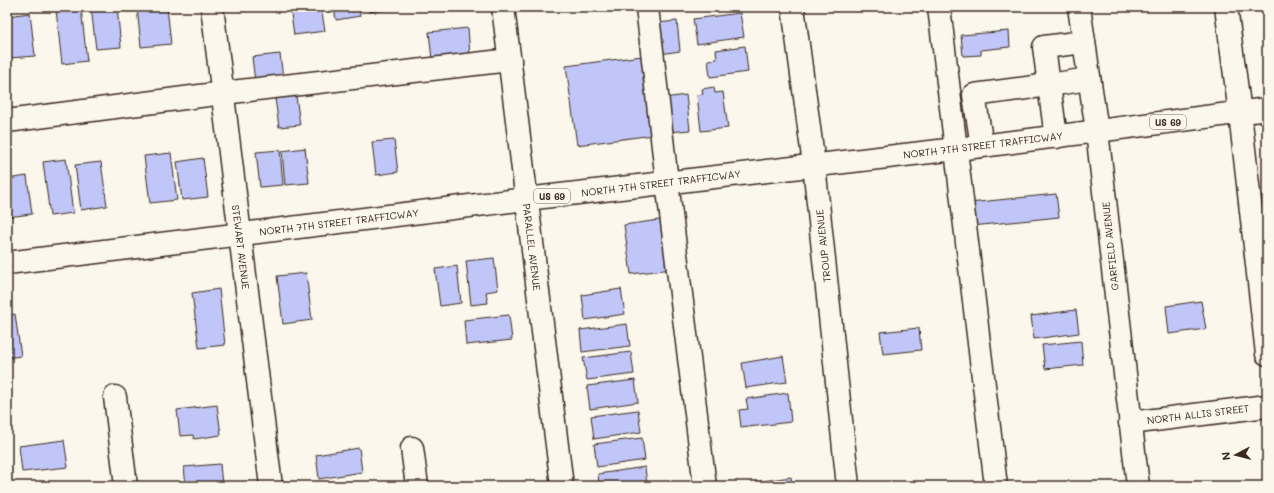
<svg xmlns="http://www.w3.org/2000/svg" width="1274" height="493" font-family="Mali,sans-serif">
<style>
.building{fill:#c0c6f8;stroke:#3b2a1e}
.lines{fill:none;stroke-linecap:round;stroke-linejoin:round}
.minor-casing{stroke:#3b2a1e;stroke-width:25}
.major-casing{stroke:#3b2a1e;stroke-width:25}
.minor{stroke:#fbf7ec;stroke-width:22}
.major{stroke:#fbf7ec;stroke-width:22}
.labels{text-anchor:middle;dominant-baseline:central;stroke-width:3.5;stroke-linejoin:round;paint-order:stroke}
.shield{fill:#fbf7ec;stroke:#75685c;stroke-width:1}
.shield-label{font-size:9px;font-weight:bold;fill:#3b2a1e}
.street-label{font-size:10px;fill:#3b2a1e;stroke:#fbf7ec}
</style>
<rect width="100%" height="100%" fill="#fbf7ec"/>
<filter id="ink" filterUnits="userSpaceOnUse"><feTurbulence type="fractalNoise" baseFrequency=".025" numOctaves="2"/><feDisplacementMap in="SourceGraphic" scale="8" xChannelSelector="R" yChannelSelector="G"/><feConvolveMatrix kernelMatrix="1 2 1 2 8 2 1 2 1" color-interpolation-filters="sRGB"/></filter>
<g filter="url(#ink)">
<!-- building -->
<g class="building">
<path d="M 91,7 L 117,7 L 121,47 L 96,49 Z"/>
<path d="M 137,7 L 167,7 L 171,44 L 141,47 Z"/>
<path d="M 290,7 L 321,7 L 325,31 L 294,35 Z"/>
<path d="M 334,7 L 359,7 L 360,16 L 336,20 Z"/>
<path d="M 368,7 L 390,7 L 391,9 L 369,12 Z"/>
<path d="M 81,8 L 87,61 L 62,64 L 56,10 Z"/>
<path d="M 30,13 L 35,56 L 10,58 L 7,30 L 7,16 Z"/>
<path d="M 740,13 L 744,37 L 697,44 L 693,19 Z"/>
<path d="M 677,21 L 680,51 L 660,54 L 657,23 Z"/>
<path d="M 468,28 L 470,56 L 432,60 L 429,32 Z"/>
<path d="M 1009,31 L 1010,47 L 981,50 L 981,55 L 963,56 L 961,35 Z"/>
<path d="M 745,46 L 748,72 L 710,77 L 708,60 L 717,59 L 716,50 Z"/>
<path d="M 280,54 L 283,78 L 255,82 L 252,57 Z"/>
<path d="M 642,56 L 653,135 L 577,145 L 566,66 Z"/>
<path d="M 714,87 L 715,93 L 723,92 L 728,128 L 701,131 L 697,95 L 703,94 L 702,89 Z"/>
<path d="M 686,95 L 690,130 L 669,132 L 664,98 Z"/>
<path d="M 296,96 L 300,125 L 279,127 L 275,98 Z"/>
<path d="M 394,140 L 398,172 L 376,175 L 372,142 Z"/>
<path d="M 305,148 L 309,183 L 285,185 L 282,151 Z"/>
<path d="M 280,150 L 283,185 L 260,187 L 256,152 Z"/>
<path d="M 171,153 L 177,200 L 150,203 L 144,156 Z"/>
<path d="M 203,158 L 208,197 L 182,200 L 177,162 Z"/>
<path d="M 66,159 L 73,213 L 50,216 L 43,162 Z"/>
<path d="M 101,162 L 107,206 L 81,210 L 75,165 Z"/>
<path d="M 27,176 L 32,214 L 7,217 L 7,179 Z"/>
<path d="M 1056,194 L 1059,217 L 972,226 L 969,203 Z"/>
<path d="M 666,219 L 672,269 L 631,274 L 624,225 Z"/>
<path d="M 494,258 L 498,290 L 486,292 L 488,303 L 471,305 L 466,261 Z"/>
<path d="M 457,266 L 461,303 L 440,306 L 435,269 Z"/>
<path d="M 306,273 L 312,320 L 283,324 L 277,276 Z"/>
<path d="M 219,289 L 225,345 L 199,348 L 192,293 Z"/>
<path d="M 621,289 L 625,314 L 585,320 L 582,295 Z"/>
<path d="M 1201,301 L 1206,329 L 1169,334 L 1166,306 Z"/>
<path d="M 1076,310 L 1079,333 L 1034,339 L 1031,316 Z"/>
<path d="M 15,314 L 21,356 L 7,358 L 7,316 Z"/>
<path d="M 509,315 L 512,340 L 466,345 L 464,320 Z"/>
<path d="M 627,324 L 630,346 L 582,352 L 580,330 Z"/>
<path d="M 919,328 L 921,350 L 883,354 L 880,332 Z"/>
<path d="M 1081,341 L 1083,365 L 1045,369 L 1042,345 Z"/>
<path d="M 631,352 L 634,374 L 587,380 L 583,358 Z"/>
<path d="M 783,356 L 787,382 L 746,388 L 742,363 Z"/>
<path d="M 635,380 L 638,402 L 590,409 L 587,386 Z"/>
<path d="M 788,393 L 791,422 L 748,427 L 748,426 L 741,427 L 739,410 L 748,409 L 746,399 Z"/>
<path d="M 217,405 L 221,435 L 194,439 L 193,435 L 180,436 L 177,410 Z"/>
<path d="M 638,410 L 641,432 L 594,439 L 591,416 Z"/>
<path d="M 642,438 L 645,460 L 597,467 L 594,444 Z"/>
<path d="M 64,440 L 68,467 L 22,472 L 19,446 Z"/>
<path d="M 359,448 L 362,472 L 319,479 L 316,455 Z"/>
<path d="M 220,464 L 222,485 L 186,486 L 184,467 Z"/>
<path d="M 645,467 L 647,486 L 599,486 L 598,474 Z"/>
<path d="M 791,477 L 792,486 L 756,486 L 756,482 Z"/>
</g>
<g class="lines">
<defs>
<g id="minor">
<path d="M 212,7 L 271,486"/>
<path d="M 503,7 L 562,486"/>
<path d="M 647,7 L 667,182 L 705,486"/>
<path d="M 793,7 L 814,165 L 848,486"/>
<path d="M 939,7 L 996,486"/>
<path d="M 1079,7 L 1097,131 L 1138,486"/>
<path d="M 1226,7 L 1240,113 L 1267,354"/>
<path d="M 7,121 L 223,93 L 510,60"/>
<path d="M 1056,137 L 1049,85 L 1089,79"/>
<path d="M 982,146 L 974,95 L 1049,85 L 1044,47 L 1084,42"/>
<path d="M 115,397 L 126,486"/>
<path d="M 1130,423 L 1267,406"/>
<path d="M 412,448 L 417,486"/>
</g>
<path id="major" d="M 7,263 L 526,199 L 982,146 L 1267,109"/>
</defs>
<!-- minor casing -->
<use href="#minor" class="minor-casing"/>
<!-- major casing -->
<use href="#major" class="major-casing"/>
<!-- minor -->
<use href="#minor" class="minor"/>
<!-- major -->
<use href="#major" class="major"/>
</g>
</g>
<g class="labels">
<!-- shield labels -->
<g class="shield">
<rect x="1150" y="115" width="36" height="14" rx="3"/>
<rect x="534" y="189" width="36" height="14" rx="3"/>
</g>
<g class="shield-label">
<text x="1168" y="122">US 69</text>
<text x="552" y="196">US 69</text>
</g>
<!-- street labels -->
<g class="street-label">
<text transform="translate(983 145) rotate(-7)">NORTH 7TH STREET TRAFFICWAY</text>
<text transform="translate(661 183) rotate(-7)">NORTH 7TH STREET TRAFFICWAY</text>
<text transform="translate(339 222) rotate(-7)">NORTH 7TH STREET TRAFFICWAY</text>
<text transform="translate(823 246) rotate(-96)">TROUP AVENUE</text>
<text transform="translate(1110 246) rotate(-96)">GARFIELD AVENUE</text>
<text transform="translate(241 247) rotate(83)">STEWART AVENUE</text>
<text transform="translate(532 247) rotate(83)">PARALLEL AVENUE</text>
<text transform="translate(1198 414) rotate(-7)">NORTH ALLIS STREET</text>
</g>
</g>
<!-- margin -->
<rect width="1274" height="493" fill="none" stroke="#fbf7ec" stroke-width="24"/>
<rect x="12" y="12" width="1250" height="469" fill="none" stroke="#3b2a1e" stroke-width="1.5" filter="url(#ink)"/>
<!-- north arrow -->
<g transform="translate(1236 455) rotate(263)" stroke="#fbf7ec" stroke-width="3" paint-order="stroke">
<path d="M0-3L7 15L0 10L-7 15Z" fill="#3b2a1e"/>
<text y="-6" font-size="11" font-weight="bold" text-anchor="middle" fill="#3b2a1e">N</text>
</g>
</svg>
